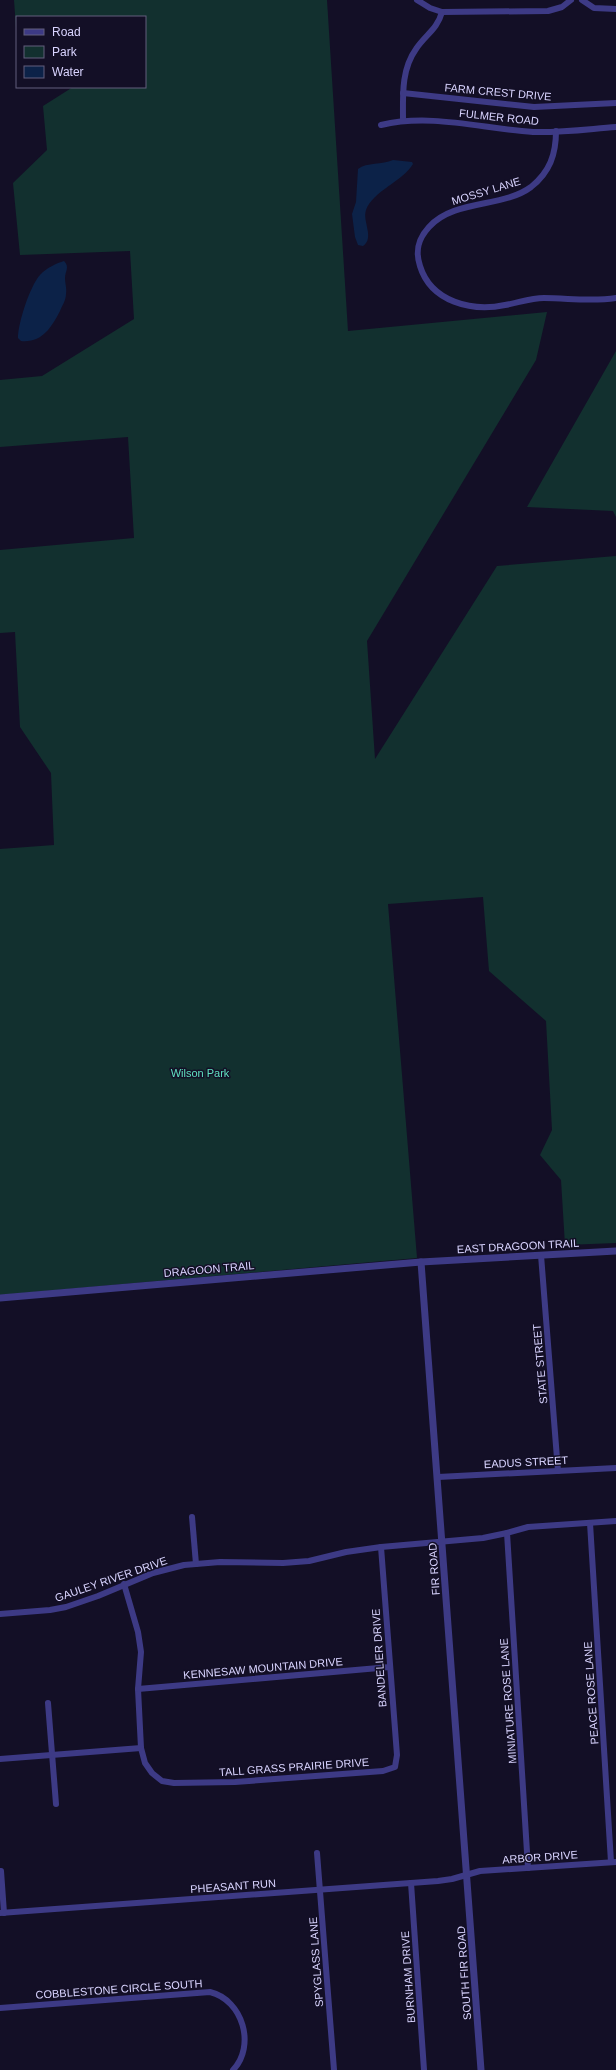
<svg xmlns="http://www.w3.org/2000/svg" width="616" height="2070" font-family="Helvetica,sans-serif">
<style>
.green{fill:#12302f}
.water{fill:#0c2248}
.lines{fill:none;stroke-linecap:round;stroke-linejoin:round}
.minor{stroke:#3d3a85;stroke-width:6}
.tertiary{stroke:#3d3a85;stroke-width:7}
.labels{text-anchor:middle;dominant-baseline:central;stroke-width:3;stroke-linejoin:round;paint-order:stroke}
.street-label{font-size:11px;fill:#d9d4ff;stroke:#130f26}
.park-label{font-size:11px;fill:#5fe0c0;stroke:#130f26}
</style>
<rect width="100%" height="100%" fill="#130f26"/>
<!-- green -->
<g class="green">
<path d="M 14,0 L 327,0 L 348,331 L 547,312 L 536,360 L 367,641 L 375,759 L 497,566 L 616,556 L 616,1243 L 565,1245 L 561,1180 L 540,1155 L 552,1130 L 546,1021 L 489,971 L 483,897 L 388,904 L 417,1258 L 0,1295 L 0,849 L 54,845 L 51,773 L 20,727 L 15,632 L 0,633 L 0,550 L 134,538 L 128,437 L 0,447 L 0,380 L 42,376 L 134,319 L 130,251 L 20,255 L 13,183 L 47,150 L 43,106 L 73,87 L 145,87 L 145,17 L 17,17 L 16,28 Z"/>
<path d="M 616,351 L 616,517 L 613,511 L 527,507 Z"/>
</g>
<!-- water -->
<g class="water">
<path d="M 393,160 L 412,162 L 413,164 C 403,181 373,191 366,210 C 362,221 375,238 363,246 L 358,245 L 355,237 L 352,214 L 356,202 L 358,169 C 367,162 382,165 393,160 Z"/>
<path d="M 64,261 C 70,267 65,271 65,278 C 65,283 67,289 66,294 C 66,300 62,306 60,311 C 51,328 42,343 21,341 L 18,338 C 18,323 30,286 40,275 C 46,268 57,263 64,261 Z"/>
</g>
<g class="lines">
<!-- minor -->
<g class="minor">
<path d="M 417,0 L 430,8 L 442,12 L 548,11 L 562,7 L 571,0"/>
<path d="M 582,0 L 594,8 L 616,9"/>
<path d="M 403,93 L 534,107 L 616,103"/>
<path d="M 403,121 C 403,96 401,70 416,49 C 426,34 437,30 442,12"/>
<path d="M 381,125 C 432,113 483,129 533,132 C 561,133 589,129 616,127"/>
<path d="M 556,131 C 556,154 550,172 531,187 C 503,208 454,199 429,227 C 418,239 415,251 420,266 C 431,302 472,312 505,305 C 518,303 530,298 544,298 C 568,298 591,302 616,298"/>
<path d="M 541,1255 L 558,1471"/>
<path d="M 438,1477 L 616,1468"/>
<path d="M 192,1517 L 196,1564"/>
<path d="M 590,1523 L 611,1862"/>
<path d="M 507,1533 L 528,1868"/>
<path d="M 124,1584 L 138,1632 L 141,1652 L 138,1689 L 141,1748 L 145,1763 L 152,1773 L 162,1781 L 174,1783 L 235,1782 L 383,1771 L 395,1767 L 397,1755 L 381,1547"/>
<path d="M 0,1614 L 50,1610 L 66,1607 L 98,1596 L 153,1573 L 184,1565 L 220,1562 L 283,1563 L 309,1561 L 346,1552 L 381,1547 L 483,1538 L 507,1533 L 528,1527 L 616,1521"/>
<path d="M 138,1689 L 390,1667"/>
<path d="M 48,1703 L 56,1804"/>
<path d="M 0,1759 L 141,1748"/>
<path d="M 317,1853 L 334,2070"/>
<path d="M 1,1871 L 4,1913"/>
<path d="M 411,1883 L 424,2070"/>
<path d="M 0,1913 L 438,1881 L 452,1879 L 480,1871 L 616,1862"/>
<path d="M 0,2008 L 210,1992 C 243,2000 256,2046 233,2070"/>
</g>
<!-- tertiary -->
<g class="tertiary">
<path d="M 421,1262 L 481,2070"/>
<path d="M 0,1298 L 421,1262 L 616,1251"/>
</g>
</g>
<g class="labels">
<!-- street labels -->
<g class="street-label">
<text transform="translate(498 92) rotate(5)">FARM CREST DRIVE</text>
<text transform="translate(499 117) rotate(6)">FULMER ROAD</text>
<text transform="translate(486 191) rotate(-17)">MOSSY LANE</text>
<text transform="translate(518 1246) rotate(-3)">EAST DRAGOON TRAIL</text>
<text transform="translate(209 1269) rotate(-5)">DRAGOON TRAIL</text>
<text transform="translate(540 1364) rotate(-95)">STATE STREET</text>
<text transform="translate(526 1462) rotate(-3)">EADUS STREET</text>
<text transform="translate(434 1569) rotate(-94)">FIR ROAD</text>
<text transform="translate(111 1579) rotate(-19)">GAULEY RIVER DRIVE</text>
<text transform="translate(379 1658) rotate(-94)">BANDELIER DRIVE</text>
<text transform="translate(263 1668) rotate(-5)">KENNESAW MOUNTAIN DRIVE</text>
<text transform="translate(591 1693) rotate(-94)">PEACE ROSE LANE</text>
<text transform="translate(508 1701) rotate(-94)">MINIATURE ROSE LANE</text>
<text transform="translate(294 1767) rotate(-4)">TALL GRASS PRAIRIE DRIVE</text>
<text transform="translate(540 1857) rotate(-4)">ARBOR DRIVE</text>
<text transform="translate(233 1886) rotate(-4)">PHEASANT RUN</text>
<text transform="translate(316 1962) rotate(-94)">SPYGLASS LANE</text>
<text transform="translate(464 1973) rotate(-94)">SOUTH FIR ROAD</text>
<text transform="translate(408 1977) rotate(-94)">BURNHAM DRIVE</text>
<text transform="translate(119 1989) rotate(-4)">COBBLESTONE CIRCLE SOUTH</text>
</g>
<!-- park labels -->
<g class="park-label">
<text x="200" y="1073">Wilson Park</text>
</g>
</g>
<!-- legend -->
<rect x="16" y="16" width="130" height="72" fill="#130f26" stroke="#625e7d"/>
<rect x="24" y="29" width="20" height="6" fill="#3d3a85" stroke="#625e7d"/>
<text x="52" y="36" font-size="12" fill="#d9d4ff">Road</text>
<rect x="24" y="46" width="20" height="12" fill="#12302f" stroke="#625e7d"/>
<text x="52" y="56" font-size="12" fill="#d9d4ff">Park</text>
<rect x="24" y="66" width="20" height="12" fill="#0c2248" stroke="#625e7d"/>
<text x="52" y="76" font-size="12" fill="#d9d4ff">Water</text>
</svg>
